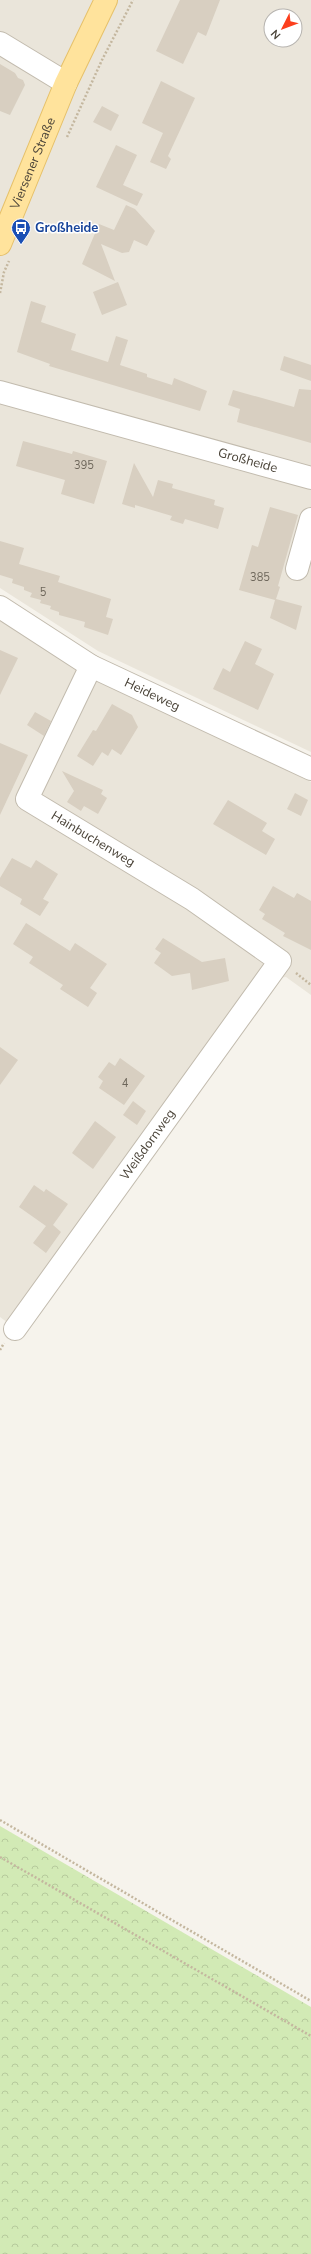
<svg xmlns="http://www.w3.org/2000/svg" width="311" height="2254" font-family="'Nunito Sans',sans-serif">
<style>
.residential{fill:#eae5da;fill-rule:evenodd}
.forest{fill:url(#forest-crowns)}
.building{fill:#d8cfc1}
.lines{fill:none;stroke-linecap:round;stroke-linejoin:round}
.minor-casing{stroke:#c2bbae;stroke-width:24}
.major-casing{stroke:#e6c16a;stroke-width:24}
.path{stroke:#c4b79f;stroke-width:2.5;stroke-dasharray:2 2;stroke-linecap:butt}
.minor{stroke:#fff;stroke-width:22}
.major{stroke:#ffe39c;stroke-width:22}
.labels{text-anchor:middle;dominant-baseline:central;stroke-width:3;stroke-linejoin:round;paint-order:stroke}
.number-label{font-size:11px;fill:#6e675b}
.street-label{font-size:13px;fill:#4b4439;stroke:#fff}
.transit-label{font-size:13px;font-weight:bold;fill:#164399;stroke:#fff;text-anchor:start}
</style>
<defs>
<pattern id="forest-crowns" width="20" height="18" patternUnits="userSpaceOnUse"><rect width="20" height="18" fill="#d2eab5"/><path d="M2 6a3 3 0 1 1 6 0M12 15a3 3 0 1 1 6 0" fill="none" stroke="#b6ca9c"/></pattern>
</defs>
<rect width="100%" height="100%" fill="#f6f3ec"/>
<!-- residential -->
<g class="residential">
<path d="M 0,0 L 311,0 L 311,752 L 98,651 L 0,588 ZM 271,16 L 295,16 L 295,40 L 271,40 Z"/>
<path d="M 0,618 L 101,682 L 311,782 L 311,995 L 286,977 L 272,979 L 19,1331 L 0,1317 Z"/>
</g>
<!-- forest -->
<path class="forest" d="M 0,1826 L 311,2007 L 311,2254 L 0,2254 Z"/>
<!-- building -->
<g class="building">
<path d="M 180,0 L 220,0 L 206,36 L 198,32 L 183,64 L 156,51 Z"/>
<path d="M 0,64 L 15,73 L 18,78 L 23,80 L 25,85 L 10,115 L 0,111 Z"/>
<path d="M 161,81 L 195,98 L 168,156 L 171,159 L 166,169 L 150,162 L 163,133 L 142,123 Z"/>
<path d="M 102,106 L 119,115 L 111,131 L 93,122 Z"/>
<path d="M 116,145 L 137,155 L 123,185 L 143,194 L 137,206 L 96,187 Z"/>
<path d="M 126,205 L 135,209 L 155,231 L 147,246 L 134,240 L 129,252 L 122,253 L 101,244 L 115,281 L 82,264 L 99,224 L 114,230 Z"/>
<path d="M 118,282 L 127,305 L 102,315 L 93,292 Z"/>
<path d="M 31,301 L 46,306 L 41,322 L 76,334 L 71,350 L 108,362 L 116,336 L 128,340 L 120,365 L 147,374 L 147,377 L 172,385 L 174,378 L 207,391 L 200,411 L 49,366 L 50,364 L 17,352 Z"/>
<path d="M 284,356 L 311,365 L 311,381 L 280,370 Z"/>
<path d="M 299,389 L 311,390 L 311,443 L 237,422 L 240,409 L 228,405 L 233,390 L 294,407 Z"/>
<path d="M 23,441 L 72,454 L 73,451 L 107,461 L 94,504 L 61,494 L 65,480 L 16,466 Z"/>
<path d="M 134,463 L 153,497 L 158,480 L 173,484 L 172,488 L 215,500 L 214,505 L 224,508 L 218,529 L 185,519 L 183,524 L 170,520 L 172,516 L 135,505 L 135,508 L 122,504 Z"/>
<path d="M 270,507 L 298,515 L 278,586 L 280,587 L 276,599 L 302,606 L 296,630 L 270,618 L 275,600 L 239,590 L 252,545 L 258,547 Z"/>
<path d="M 0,541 L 24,548 L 19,564 L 60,576 L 58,582 L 111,599 L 106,617 L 113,619 L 108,635 L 84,627 L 85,622 L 59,615 L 59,612 L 50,609 L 51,606 L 40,603 L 41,600 L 30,597 L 32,593 L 24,590 L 24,587 L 12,583 L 13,579 L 0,575 Z"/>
<path d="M 245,641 L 262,649 L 255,664 L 274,674 L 258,710 L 213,689 L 223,668 L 230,672 Z"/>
<path d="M 0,650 L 18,658 L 0,695 Z"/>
<path d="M 112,704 L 132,715 L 138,727 L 121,755 L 112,749 L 108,756 L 102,752 L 93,766 L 77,756 L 93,730 L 96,731 Z"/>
<path d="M 35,712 L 51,721 L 44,736 L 27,725 Z"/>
<path d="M 0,743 L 28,755 L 0,815 Z"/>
<path d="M 62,771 L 103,790 L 101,794 L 107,798 L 98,814 L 84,806 L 81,811 L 67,802 L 74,791 Z"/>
<path d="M 295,793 L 308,800 L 301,816 L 287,809 Z"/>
<path d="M 228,800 L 267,823 L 262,831 L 275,839 L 266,855 L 213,824 Z"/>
<path d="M 12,858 L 31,868 L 36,860 L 58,874 L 43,899 L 49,902 L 40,916 L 20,904 L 22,899 L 0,886 L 0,878 Z"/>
<path d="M 273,886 L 294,898 L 297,893 L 311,901 L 311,950 L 283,936 L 285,933 L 262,919 L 265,914 L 259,910 Z"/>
<path d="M 26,923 L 70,951 L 75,943 L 107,964 L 90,988 L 97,993 L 88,1007 L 60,989 L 63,985 L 29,963 L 33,957 L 13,944 Z"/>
<path d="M 163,938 L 202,962 L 225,958 L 229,981 L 192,990 L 190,973 L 172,976 L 154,963 L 161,953 L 155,949 Z"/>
<path d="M 0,1047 L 18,1060 L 0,1085 Z"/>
<path d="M 120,1058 L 145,1076 L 124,1105 L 99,1088 L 103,1081 L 98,1077 L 109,1062 L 115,1066 Z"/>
<path d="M 133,1101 L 146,1111 L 137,1125 L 123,1115 Z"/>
<path d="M 95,1121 L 116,1137 L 93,1169 L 72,1153 Z"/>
<path d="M 34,1185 L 44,1192 L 46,1189 L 68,1204 L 53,1225 L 61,1232 L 46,1253 L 33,1243 L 46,1226 L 19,1207 Z"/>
</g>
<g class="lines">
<defs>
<g id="minor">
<path d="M 0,43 L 66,83"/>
<path id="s1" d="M 0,392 L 311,478"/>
<path d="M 297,569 L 311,519"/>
<path id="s2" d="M 0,607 L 91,666 L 311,769"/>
<path id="s3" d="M 15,1329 L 280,961 L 192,899 L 27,799 L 91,666"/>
</g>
<g id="major">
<path id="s4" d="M 0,244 L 66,83 L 106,0"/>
</g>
</defs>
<!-- minor casing -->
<use href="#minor" class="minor-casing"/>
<!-- major casing -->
<use href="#major" class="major-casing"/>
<!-- path -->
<g class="path">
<path d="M 67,137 L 102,60 L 133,0"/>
<path d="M 0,293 L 4,272 L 9,261"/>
<path d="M 296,973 L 311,985"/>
<path d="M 0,1350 L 4,1343"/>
<path d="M 0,1820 L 311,2001"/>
<path d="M 0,1857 L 311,2036"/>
</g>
<!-- minor -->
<use href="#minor" class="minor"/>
<!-- major -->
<use href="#major" class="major"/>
</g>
<!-- icons -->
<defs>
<symbol id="bus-pin" viewBox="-11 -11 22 30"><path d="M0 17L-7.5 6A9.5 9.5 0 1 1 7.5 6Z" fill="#1a4fb4" stroke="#fff"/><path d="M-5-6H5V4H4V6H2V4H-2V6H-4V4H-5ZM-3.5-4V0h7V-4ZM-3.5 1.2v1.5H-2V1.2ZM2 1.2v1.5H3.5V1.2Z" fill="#fff"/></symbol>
</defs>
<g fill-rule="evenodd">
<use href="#bus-pin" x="10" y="217" width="22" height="30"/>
</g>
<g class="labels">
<!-- number labels -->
<g class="number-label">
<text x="84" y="465">395</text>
<text x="260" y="577">385</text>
<text x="43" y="592">5</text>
<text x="125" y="1083">4</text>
</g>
<!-- street labels -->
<g class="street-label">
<text stroke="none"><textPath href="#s4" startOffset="87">Viersener Straße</textPath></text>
<text stroke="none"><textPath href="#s1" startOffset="257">Großheide</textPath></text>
<text stroke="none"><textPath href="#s2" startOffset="176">Heideweg</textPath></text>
<text transform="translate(93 839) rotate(31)">Hainbuchenweg</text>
<text stroke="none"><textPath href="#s3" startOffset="227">Weißdornweg</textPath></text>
</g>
<!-- transit labels -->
<g class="transit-label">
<text x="35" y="228">Großheide</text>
</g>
</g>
<!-- north arrow -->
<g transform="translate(283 28) rotate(228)"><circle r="19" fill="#ffffff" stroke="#b7b4b0"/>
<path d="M0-3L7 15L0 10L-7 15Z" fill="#fc3f1d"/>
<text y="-6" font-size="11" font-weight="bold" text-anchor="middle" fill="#4b4439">N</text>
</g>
</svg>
